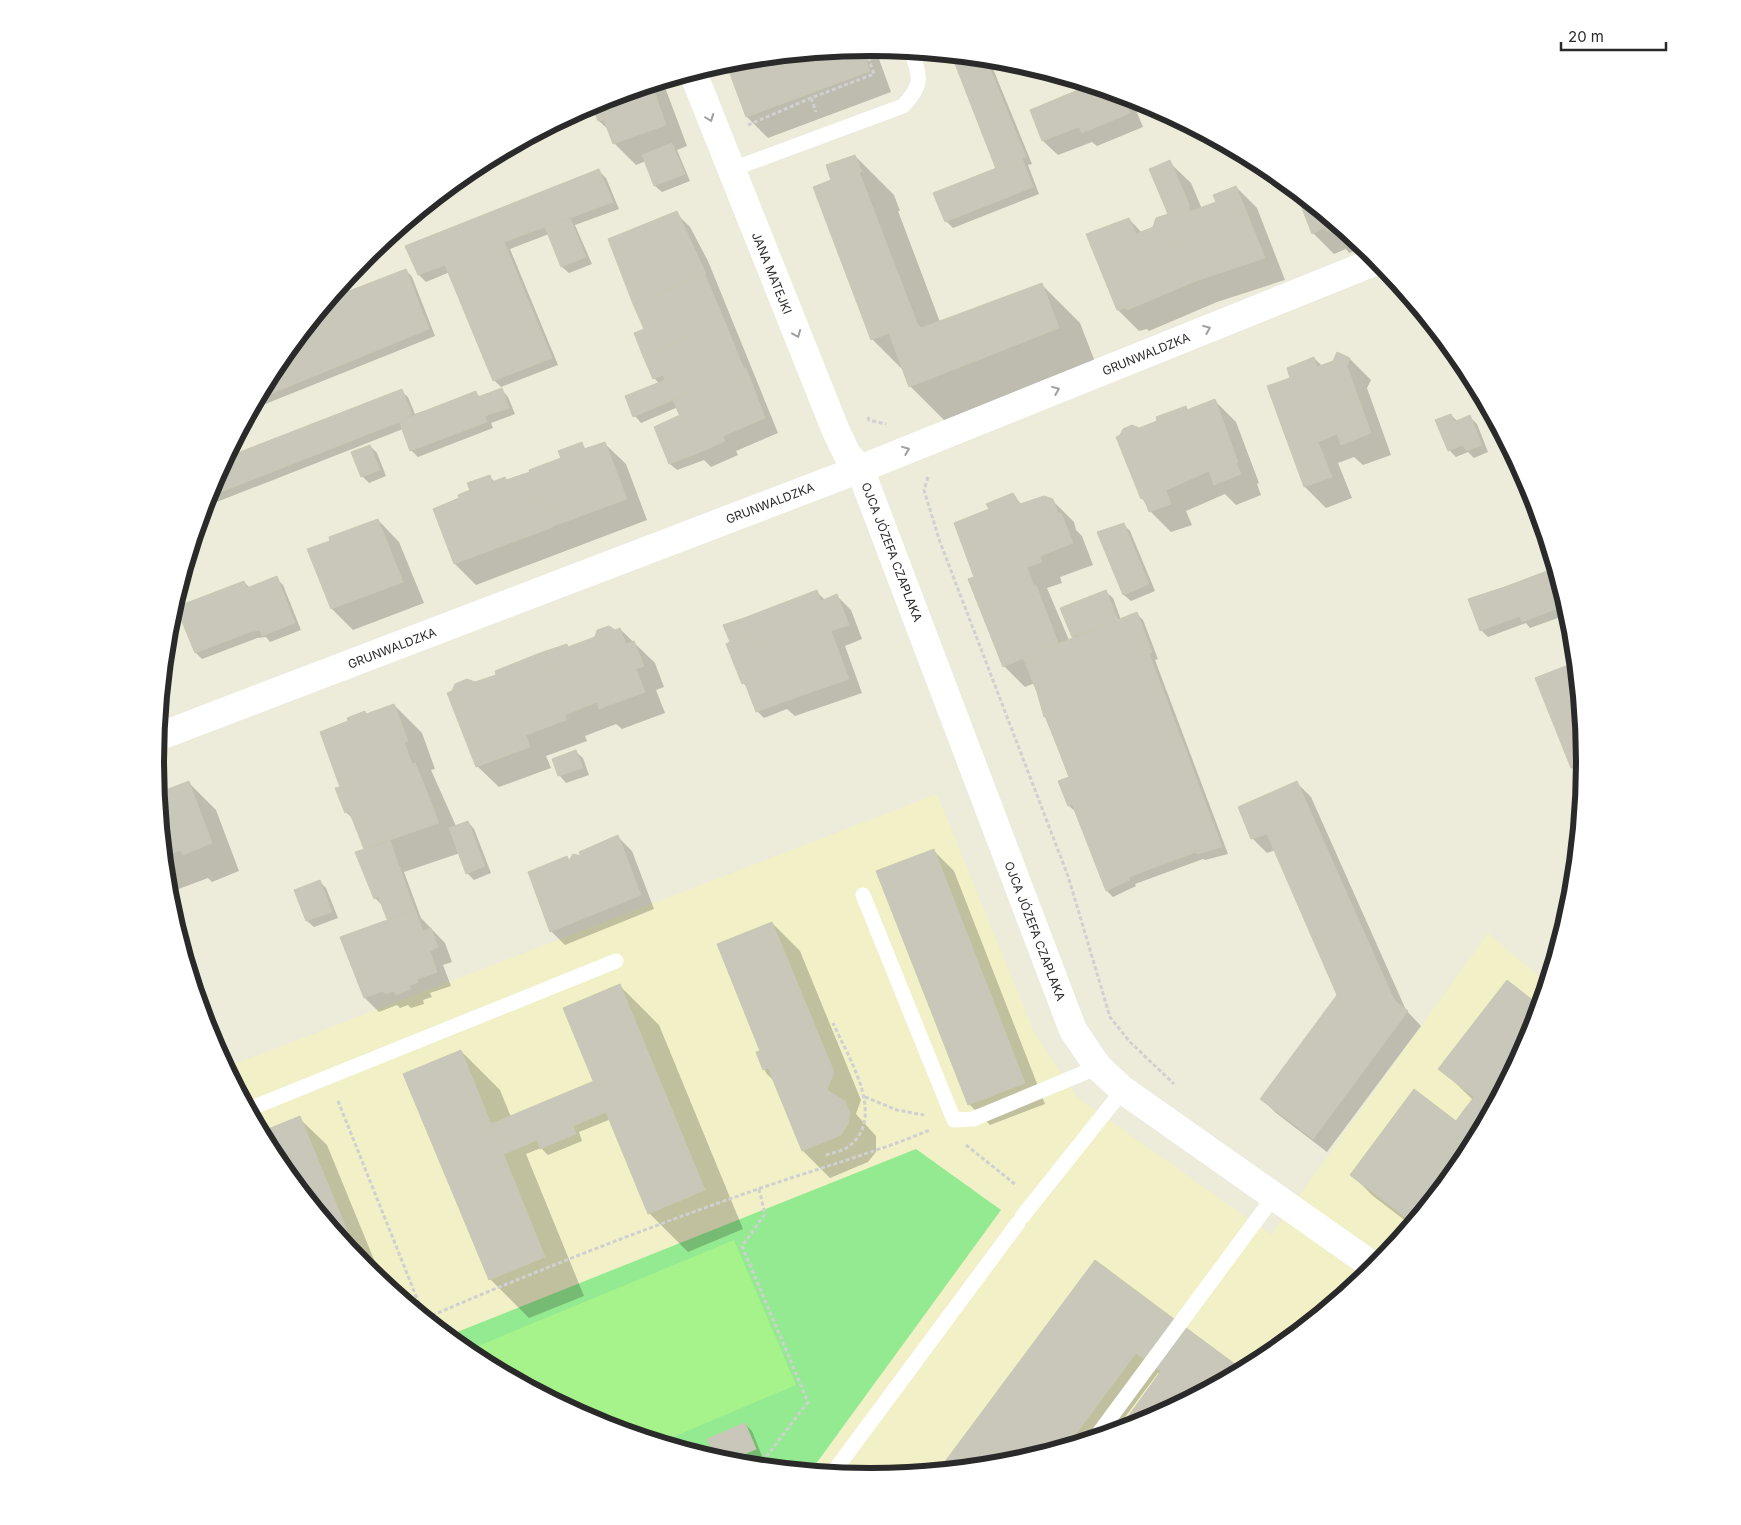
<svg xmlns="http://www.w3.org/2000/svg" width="1741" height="1525" font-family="Inter,sans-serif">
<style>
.education{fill:#f1f0c7}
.green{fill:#93ea90}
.pitch{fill:#a6f28b}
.shadow{fill:#0003}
.building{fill:#c8c7ba;stroke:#c9c8b3}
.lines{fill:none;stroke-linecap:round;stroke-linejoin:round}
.path{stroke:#d0d0d0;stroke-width:3;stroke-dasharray:4 2.5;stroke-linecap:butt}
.lane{stroke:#fff;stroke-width:15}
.street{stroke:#fff;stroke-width:28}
.oneway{stroke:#9f9f9f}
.labels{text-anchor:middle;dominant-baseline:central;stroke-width:4;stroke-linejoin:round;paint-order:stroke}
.street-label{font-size:12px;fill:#2a2a2a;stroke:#fff}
.rim{fill:none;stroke:#2a2a2a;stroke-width:6}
</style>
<rect width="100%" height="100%" fill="#edebda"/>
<!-- education -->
<path class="education" d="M 937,794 L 1034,1032 L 1077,1097 L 1271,1235 L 1488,933 L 1547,983 L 1531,1036 L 1465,1160 L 1376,1268 L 1267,1357 L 1144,1423 L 1010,1464 L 870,1477 L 731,1464 L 597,1423 L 473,1357 L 365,1268 L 276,1159 L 227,1067 Z"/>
<!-- green -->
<path class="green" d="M 916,1149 L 1001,1210 L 810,1472 L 731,1464 L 597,1423 L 473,1357 L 447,1336 Z"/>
<!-- pitch -->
<path class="pitch" d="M 734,1240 L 796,1385 L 661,1442 L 597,1423 L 466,1351 Z"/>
<!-- shadow -->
<g class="shadow">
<path d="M 875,48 L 891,92 L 768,138 L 747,117 L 727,62 Z"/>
<path d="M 953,56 L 989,59 L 1032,164 L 1028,165 L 1039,194 L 953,228 L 946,221 L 997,169 Z"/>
<path d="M 663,82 L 687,146 L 677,150 L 690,181 L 662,192 L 655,186 L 646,161 L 636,165 L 615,144 L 610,131 L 599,121 L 593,104 Z"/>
<path d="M 1092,86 L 1131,98 L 1143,127 L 1097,146 L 1092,142 L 1058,155 L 1043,141 L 1031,111 Z"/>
<path d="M 855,156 L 894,195 L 900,211 L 898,211 L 940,322 L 1041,284 L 1080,323 L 1097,367 L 949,425 L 910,386 L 905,372 L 872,339 L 833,180 Z"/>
<path d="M 1169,162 L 1191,183 L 1202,209 L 1218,203 L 1236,187 L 1257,208 L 1285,280 L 1217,302 L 1149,331 L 1147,329 L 1139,331 L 1118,310 L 1129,219 L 1142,233 L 1154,228 L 1169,214 Z"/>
<path d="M 599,171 L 606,178 L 619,209 L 575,225 L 592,264 L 569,273 L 562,267 L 549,234 L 510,249 L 558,365 L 501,387 L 495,381 L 450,272 L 426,282 L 419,275 L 407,247 Z"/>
<path d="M 1297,192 L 1364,247 L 1349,253 L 1346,249 L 1334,254 L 1313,233 Z"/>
<path d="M 676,213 L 690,227 L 708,261 L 778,433 L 736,451 L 738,455 L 711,467 L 704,460 L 677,470 L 670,464 L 655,428 L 681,415 L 678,407 L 641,423 L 635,416 L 660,384 L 654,378 L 645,329 L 610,239 Z"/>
<path d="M 406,270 L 412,277 L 435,336 L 253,409 L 276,365 Z"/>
<path d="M 1314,358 L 1322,366 L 1350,359 L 1371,380 L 1367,388 L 1391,455 L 1363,465 L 1354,457 L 1338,463 L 1352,498 L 1326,508 L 1305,487 L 1268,387 L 1292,378 Z"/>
<path d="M 502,390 L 508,397 L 515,414 L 491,423 L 493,428 L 418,457 L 411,450 L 403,429 L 204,507 L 210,489 L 226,459 L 401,391 L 408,397 L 415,414 L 476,393 L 480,397 Z"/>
<path d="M 1215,401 L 1236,422 L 1259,483 L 1257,484 L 1261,495 L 1236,505 L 1225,494 L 1186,511 L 1192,525 L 1171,532 L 1150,511 L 1142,498 L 1139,430 L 1186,408 L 1189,411 Z"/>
<path d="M 1451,415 L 1458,422 L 1470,417 L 1477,424 L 1488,452 L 1474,458 L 1468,452 L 1456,457 L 1449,450 Z"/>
<path d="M 604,443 L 626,464 L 647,520 L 476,585 L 455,564 L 461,499 L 489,476 L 495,482 L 507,481 L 562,459 L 581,444 L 587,450 Z"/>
<path d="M 370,446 L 377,453 L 386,476 L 369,483 L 362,476 Z"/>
<path d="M 1013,495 L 1022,505 L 1052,500 L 1074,522 L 1076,530 L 1082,536 L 1093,565 L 1060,577 L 1062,583 L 1047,588 L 1069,640 L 1073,638 L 1062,609 L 1106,592 L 1113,598 L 1121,620 L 1136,613 L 1143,620 L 1158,659 L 1155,660 L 1228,854 L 1205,860 L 1203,859 L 1135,884 L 1136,886 L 1113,897 L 1107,891 L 1076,812 L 1069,806 L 1060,782 L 1070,778 L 1045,717 L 1035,683 L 1025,687 L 1004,666 L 976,577 L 990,510 Z"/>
<path d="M 378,520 L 399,542 L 424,603 L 353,630 L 332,609 Z"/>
<path d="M 1123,524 L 1130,531 L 1155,591 L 1131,601 L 1124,595 L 1099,533 Z"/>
<path d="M 1555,568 L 1569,614 L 1530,628 L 1526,623 L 1488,637 L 1481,630 L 1469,600 Z"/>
<path d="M 276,578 L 283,585 L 301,630 L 270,642 L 266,637 L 257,638 L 202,659 L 196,653 L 244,582 L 250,588 Z"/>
<path d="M 817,592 L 826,601 L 837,596 L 851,610 L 862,639 L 845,646 L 862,693 L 795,716 L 787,709 L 764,718 L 757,711 L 749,689 L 743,683 Z"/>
<path d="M 620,629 L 655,663 L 664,687 L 656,690 L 665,713 L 622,729 L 616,724 L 585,736 L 587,741 L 546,756 L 551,768 L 499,787 L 477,766 L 475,684 L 566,645 L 569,648 Z"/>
<path d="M 1576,663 L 1585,763 L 1583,791 L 1536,679 Z"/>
<path d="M 394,705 L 422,733 L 435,769 L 431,770 L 456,826 L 468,822 L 474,829 L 491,873 L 474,880 L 467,873 L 460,853 L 404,872 L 421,918 L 445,943 L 452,962 L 443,965 L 451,986 L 430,993 L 432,997 L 423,1000 L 424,1004 L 411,1008 L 408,1005 L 400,1008 L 397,1005 L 379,1012 L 365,998 L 342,937 L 390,920 L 382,905 L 375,898 L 357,853 L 367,850 L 353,819 L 346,812 L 341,787 L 367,715 Z"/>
<path d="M 576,752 L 583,758 L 589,775 L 566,783 L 560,776 L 553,760 Z"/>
<path d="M 188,782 L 216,810 L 239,871 L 212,882 L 208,878 L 168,893 L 159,794 Z"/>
<path d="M 1297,783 L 1311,797 L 1406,1010 L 1421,1026 L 1327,1152 L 1276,1113 L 1262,1099 L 1339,995 L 1275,850 L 1267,853 L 1253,839 L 1240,808 Z"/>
<path d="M 618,837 L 632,851 L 654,909 L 565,945 L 551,931 L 567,858 L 570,862 L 583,858 Z"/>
<path d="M 933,850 L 954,871 L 1045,1104 L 990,1125 L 969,1104 Z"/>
<path d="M 319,881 L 326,888 L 338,918 L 314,927 L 307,921 L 295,891 Z"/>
<path d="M 772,923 L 800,951 L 861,1100 L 856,1114 L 876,1136 L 876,1152 L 868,1162 L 830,1178 L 803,1151 L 774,1081 L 766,1073 L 758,1053 L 762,1051 Z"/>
<path d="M 1507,982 L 1540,1007 L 1531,1036 L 1465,1160 L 1411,1225 L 1373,1196 L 1352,1175 L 1456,1122 L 1473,1100 L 1440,1068 Z"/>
<path d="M 620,986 L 659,1025 L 743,1229 L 688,1252 L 649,1213 L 611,1119 L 579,1132 L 582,1141 L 548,1155 L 541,1148 L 526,1154 L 584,1296 L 529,1318 L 490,1279 L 461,1051 L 500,1090 L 511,1117 L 595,1082 Z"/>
<path d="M 299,1118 L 327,1145 L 384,1284 L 365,1268 L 276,1159 L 262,1133 Z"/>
<path d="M 1095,1262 L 1242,1371 L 1144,1423 L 1122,1430 L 1121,1428 L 1160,1375 L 1158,1373 L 1114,1432 L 1010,1464 Z"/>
<path d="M 745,1424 L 752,1431 L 762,1456 L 741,1465 L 717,1460 L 709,1439 Z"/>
<path d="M 695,1445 L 702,1452 L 703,1455 L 685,1450 Z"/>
</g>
<!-- building -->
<g class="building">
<path d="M 862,48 L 870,71 L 746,117 L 726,63 Z"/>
<path d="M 952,56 L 986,59 L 1026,157 L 996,169 Z"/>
<path d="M 652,85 L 666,125 L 613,144 L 604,120 L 598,121 L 592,105 Z"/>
<path d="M 1090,85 L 1122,95 L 1130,113 L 1082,133 L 1079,127 L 1042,141 L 1030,110 Z"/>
<path d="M 672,143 L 685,174 L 654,186 L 642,155 Z"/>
<path d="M 855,155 L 862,172 L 859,172 L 917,323 L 921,328 L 1042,283 L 1059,328 L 909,387 L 889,333 L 871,340 L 813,187 L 831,180 L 826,165 Z"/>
<path d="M 1022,158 L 1033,187 L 945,222 L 933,193 Z"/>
<path d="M 1170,160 L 1189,204 L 1189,212 L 1216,202 L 1213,195 L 1236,186 L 1265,258 L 1196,281 L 1152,168 Z"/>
<path d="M 1152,168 L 1196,281 L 1127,310 L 1126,308 L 1117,310 L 1086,234 L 1129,218 L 1136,234 L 1153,227 L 1156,218 L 1168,214 L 1149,169 Z"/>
<path d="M 599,169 L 613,202 L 504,242 L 552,358 L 493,381 L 445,265 L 418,275 L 405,246 Z"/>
<path d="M 1295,190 L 1340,227 L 1327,232 L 1325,228 L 1312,234 Z"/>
<path d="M 677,211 L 706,274 L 633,304 L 608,239 Z"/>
<path d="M 570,218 L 586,257 L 561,267 L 545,227 Z"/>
<path d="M 406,269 L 429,329 L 258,399 L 276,365 L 331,298 Z"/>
<path d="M 705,275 L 725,322 L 643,356 L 634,333 L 644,329 L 633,304 Z"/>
<path d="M 725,322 L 744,369 L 673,400 L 663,375 L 653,379 L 643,356 Z"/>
<path d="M 1337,352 L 1350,358 L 1347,366 L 1371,433 L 1341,445 L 1337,434 L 1318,442 L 1332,477 L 1304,487 L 1267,386 L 1290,378 L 1287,368 L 1314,357 L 1317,367 L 1333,361 Z"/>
<path d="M 746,368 L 765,418 L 723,436 L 725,441 L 696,454 L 673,400 Z"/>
<path d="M 665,380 L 673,400 L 633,417 L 625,396 Z"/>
<path d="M 502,388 L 509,408 L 485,416 L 487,422 L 410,451 L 399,421 L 476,391 L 478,397 Z"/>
<path d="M 402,389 L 412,414 L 399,422 L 208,497 L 227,457 Z"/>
<path d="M 1215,399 L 1238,462 L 1236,463 L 1241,474 L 1214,485 L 1209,471 L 1166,490 L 1171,504 L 1149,512 L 1144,498 L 1141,499 L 1116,437 L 1120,435 L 1123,429 L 1132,425 L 1139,428 L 1157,421 L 1156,417 L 1186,406 L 1187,410 Z"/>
<path d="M 1451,414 L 1454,422 L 1470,415 L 1482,445 L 1466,451 L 1463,445 L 1448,451 L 1435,420 Z"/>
<path d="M 680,415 L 696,454 L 669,464 L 654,427 Z"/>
<path d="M 582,442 L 584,449 L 605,442 L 627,499 L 553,526 L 529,470 L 561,458 L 558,451 Z"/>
<path d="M 370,445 L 380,470 L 361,477 L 351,452 Z"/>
<path d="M 530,472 L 553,527 L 454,564 L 433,509 L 459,498 L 458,495 L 470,490 L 467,483 L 490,475 L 492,482 L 505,477 L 506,480 Z"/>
<path d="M 1013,493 L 1020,504 L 1044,496 L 1053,499 L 1058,513 L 1061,513 L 1073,543 L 1040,556 L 1042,562 L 1027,567 L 1034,586 L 1036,585 L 1058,643 L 1003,667 L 968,579 L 974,577 L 954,523 L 989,509 L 986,504 Z"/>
<path d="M 378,519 L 403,582 L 331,609 L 307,549 L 330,541 L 329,537 Z"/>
<path d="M 1124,523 L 1149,584 L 1123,595 L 1097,532 Z"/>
<path d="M 1555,568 L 1566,605 L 1522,622 L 1508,586 Z"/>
<path d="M 277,576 L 295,623 L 262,636 L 260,630 L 250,632 L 195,653 L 176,607 L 244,581 L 247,588 Z"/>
<path d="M 1508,586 L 1520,616 L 1480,631 L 1468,599 Z"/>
<path d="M 817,590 L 821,601 L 837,594 L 849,625 L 831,631 L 849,679 L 780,703 L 768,674 L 763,675 L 744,618 Z"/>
<path d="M 1106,590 L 1118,620 L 1072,637 L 1060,608 Z"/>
<path d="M 1137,612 L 1152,652 L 1149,653 L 1222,847 L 1197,854 L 1196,852 L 1129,877 L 1130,880 L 1106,891 L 1072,804 L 1068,806 L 1058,781 L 1069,777 L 1046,717 L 1044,717 L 1037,692 L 1023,658 Z"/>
<path d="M 744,618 L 763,675 L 768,674 L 780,703 L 756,712 L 745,683 L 742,684 L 726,644 L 730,642 L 723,625 Z"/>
<path d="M 609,626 L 615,630 L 620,628 L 626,644 L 634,641 L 644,666 L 636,669 L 645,692 L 599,709 L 597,702 L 565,715 L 566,720 L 540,653 L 567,644 L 568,647 L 595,637 L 597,630 Z"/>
<path d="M 540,653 L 566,720 L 526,735 L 530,747 L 476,767 L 447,693 L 452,691 L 455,684 L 467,679 L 475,682 L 496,675 L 495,671 Z"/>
<path d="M 1576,662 L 1585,763 L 1571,768 L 1535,678 Z"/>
<path d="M 394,704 L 408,741 L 404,742 L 412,764 L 415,763 L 421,777 L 439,823 L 364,849 L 349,811 L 345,813 L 335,788 L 340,787 L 320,732 L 348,721 L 347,718 L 365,711 L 366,714 Z"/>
<path d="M 576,750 L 583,768 L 558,776 L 552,759 Z"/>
<path d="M 1585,763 L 1583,792 L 1573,768 Z"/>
<path d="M 189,781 L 212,843 L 183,855 L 181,850 L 165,856 L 158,793 Z"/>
<path d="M 1297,781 L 1394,1000 L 1408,1011 L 1313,1139 L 1260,1099 L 1337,995 L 1267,834 L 1251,839 L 1238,807 Z"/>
<path d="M 468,821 L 485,866 L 466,874 L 449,828 Z"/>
<path d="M 618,835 L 641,895 L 550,932 L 528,872 L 567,856 L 569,861 L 573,854 L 581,856 L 579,852 Z"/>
<path d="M 390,841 L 415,910 L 387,919 L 378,896 L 374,899 L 355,852 Z"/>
<path d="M 934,849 L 1025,1083 L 968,1105 L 876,871 Z"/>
<path d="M 320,880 L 332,912 L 306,921 L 294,890 Z"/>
<path d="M 415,910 L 423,931 L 431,928 L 438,947 L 430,951 L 437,972 L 417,979 L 418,982 L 409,986 L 411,989 L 396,995 L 394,991 L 385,994 L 383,991 L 364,998 L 340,937 Z"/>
<path d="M 772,922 L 834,1072 L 827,1090 L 845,1101 L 850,1113 L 848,1124 L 841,1135 L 802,1151 L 768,1068 L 763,1070 L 756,1052 L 760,1051 L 717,944 Z"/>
<path d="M 1507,980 L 1540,1006 L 1531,1036 L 1484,1125 L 1464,1110 L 1474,1097 L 1438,1069 Z"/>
<path d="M 620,984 L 705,1190 L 648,1214 L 563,1008 Z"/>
<path d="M 461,1050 L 545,1257 L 489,1280 L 403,1074 Z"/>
<path d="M 594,1081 L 606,1112 L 573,1126 L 576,1134 L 540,1149 L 537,1140 L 504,1154 L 491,1124 Z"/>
<path d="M 1414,1089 L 1456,1121 L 1464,1110 L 1484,1125 L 1465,1160 L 1413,1223 L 1350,1175 Z"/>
<path d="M 300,1116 L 360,1262 L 276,1159 L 261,1132 Z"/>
<path d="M 1095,1260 L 1166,1313 L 1066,1447 L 1010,1464 L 938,1471 Z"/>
<path d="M 1166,1313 L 1243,1370 L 1144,1423 L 1121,1430 L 1119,1429 L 1161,1371 L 1136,1353 Z"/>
<path d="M 745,1423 L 756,1449 L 725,1462 L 716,1459 L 707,1439 Z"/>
<path d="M 695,1444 L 700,1454 L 683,1449 Z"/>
</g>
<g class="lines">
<!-- path -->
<g class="path">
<path d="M 811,98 L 816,112"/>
<path d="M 748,125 L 811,98 L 874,74 L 865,48"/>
<path d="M 868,417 L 869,420 L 886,424"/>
<path d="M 928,477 L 924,490 L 940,542 L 1068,876 L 1110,1017 L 1130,1042 L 1174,1084"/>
<path d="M 865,1097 L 897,1110 L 924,1115"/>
<path d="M 338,1101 L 424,1316"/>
<path d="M 966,1145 L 1016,1185"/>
<path d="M 826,1155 C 833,1153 842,1151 848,1147 C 888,1118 848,1057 833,1023"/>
<path d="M 759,1189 L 765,1214 L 742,1246 L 808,1402 L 759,1466"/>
<path d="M 426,1318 C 535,1271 646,1228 758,1189 C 816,1169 874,1153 930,1130"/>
</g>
<!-- lane -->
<g class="lane">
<path d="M 730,170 L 903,106 C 923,85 921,77 911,52"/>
<path d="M 863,895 L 954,1120 L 973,1119 L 1098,1067"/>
<path d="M 249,1109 L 616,961"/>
<path d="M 1022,1217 L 1123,1090"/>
<path d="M 1099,1433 L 1275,1195"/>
<path d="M 832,1474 L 1018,1223"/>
</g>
<!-- street -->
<g class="street">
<path d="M 693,73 L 836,431 L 847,454 L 860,469 L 1073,1030 L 1098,1067 L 1123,1090 L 1376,1268"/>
<path d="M 158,737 L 860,469 L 1379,260"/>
</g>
</g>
<!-- one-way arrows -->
<defs><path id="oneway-chevron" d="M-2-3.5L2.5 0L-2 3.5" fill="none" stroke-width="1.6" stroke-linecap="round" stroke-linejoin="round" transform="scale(1.25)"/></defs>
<g class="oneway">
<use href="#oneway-chevron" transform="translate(710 118) rotate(69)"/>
<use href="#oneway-chevron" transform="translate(1207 329) rotate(-22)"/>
<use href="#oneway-chevron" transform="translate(797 334) rotate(68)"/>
<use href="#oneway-chevron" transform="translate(1056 390) rotate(-22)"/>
<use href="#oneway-chevron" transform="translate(906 450) rotate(-22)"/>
</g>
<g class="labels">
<!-- street labels -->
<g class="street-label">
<text transform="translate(772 273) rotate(68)">JANA MATEJKI</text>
<text transform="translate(1146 354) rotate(-22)">GRUNWALDZKA</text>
<text transform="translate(770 503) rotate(-21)">GRUNWALDZKA</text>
<text transform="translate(892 552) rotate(69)">OJCA JÓZEFA CZAPLAKA</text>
<text transform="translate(392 648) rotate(-21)">GRUNWALDZKA</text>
<text transform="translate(1035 931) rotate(69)">OJCA JÓZEFA CZAPLAKA</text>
</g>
</g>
<!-- crop -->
<path d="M0 0H1741V1525H0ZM164 762a706 706 0 1 1 1412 0a706 706 0 1 1-1412 0Z" fill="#fff" fill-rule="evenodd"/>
<path class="rim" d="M164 762a706 706 0 1 1 1412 0a706 706 0 1 1-1412 0Z"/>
<!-- scale -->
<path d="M1561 42v8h105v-8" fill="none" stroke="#2a2a2a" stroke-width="2.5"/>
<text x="1568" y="42" font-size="15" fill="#2a2a2a" stroke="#ffffff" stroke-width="4" paint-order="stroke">20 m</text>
</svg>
